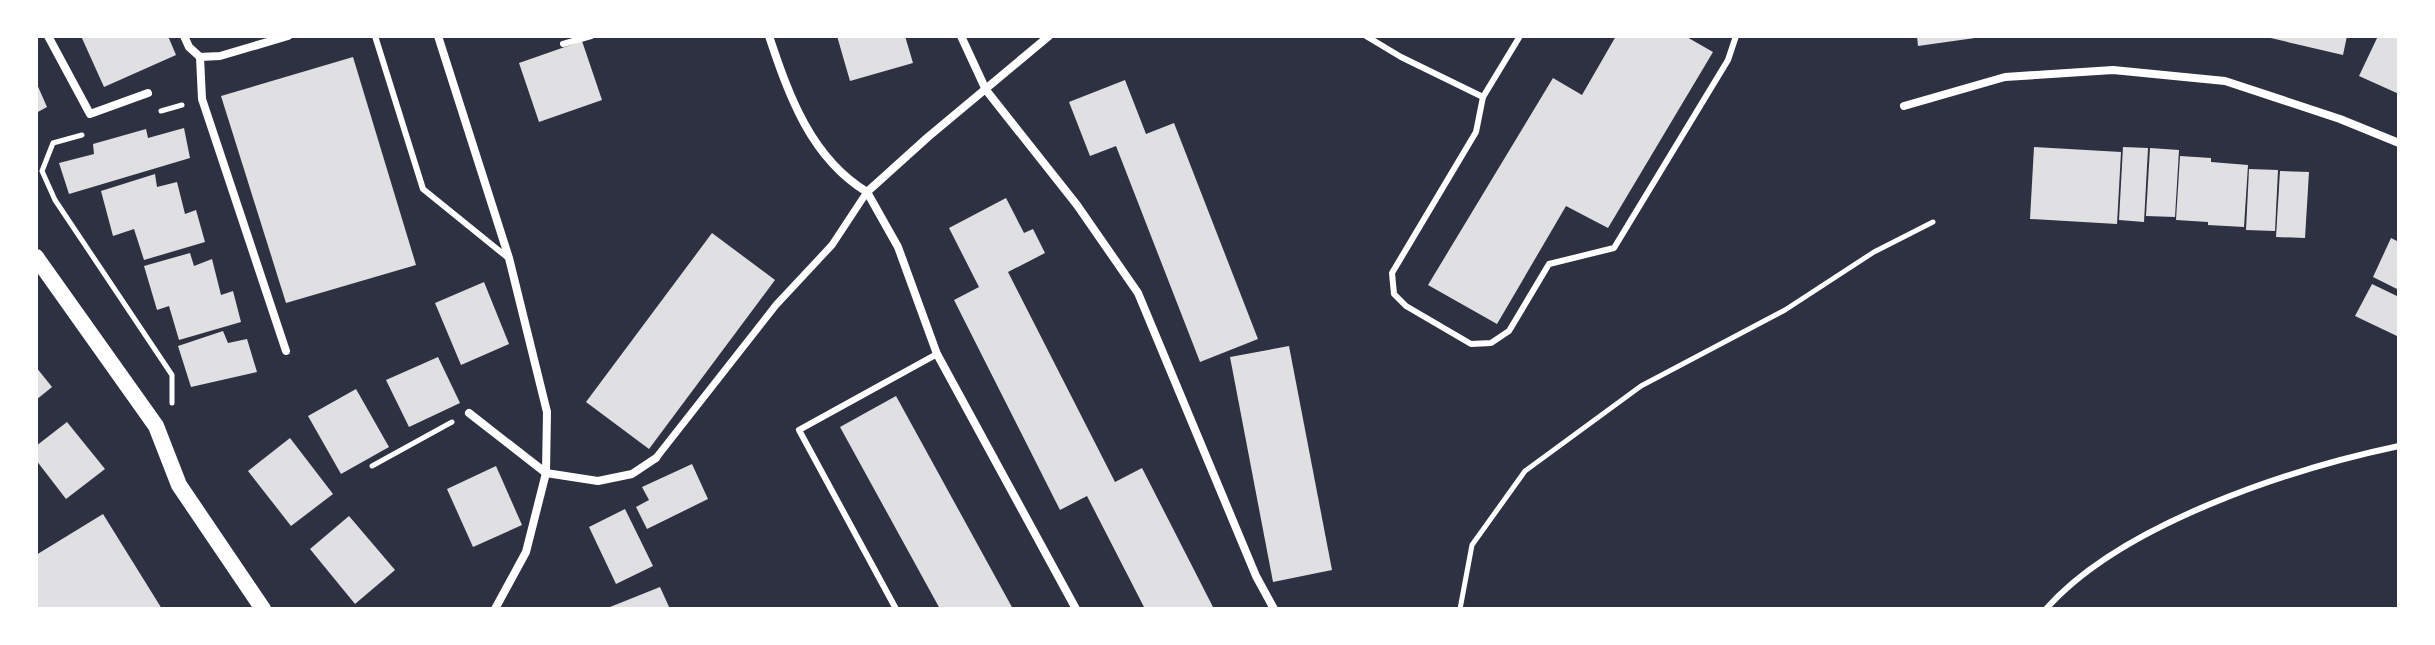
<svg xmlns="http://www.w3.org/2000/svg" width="2435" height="645" font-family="'IBM Plex Sans',sans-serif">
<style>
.building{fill:#e0e0e3}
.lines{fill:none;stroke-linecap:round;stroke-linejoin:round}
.path{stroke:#fff;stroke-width:5}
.service{stroke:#fff;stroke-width:6}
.pedestrian{stroke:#fff;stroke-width:7}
.minor{stroke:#fff;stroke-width:8}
.secondary{stroke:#fff;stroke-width:16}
</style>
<rect width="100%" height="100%" fill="#2d3142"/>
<!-- building -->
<g class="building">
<path d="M 81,36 L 168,36 L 176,55 L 104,87 Z"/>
<path d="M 837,36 L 905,36 L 913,63 L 850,81 Z"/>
<path d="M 1616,36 L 1685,36 L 1713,52 L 1608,228 L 1566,206 L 1497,324 L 1428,285 L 1553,78 L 1582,95 Z"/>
<path d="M 1917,36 L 1975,36 L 1975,38 L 1918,46 Z"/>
<path d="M 2262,36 L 2347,36 L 2343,55 Z"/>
<path d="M 2378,36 L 2399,36 L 2399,94 L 2359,76 Z"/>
<path d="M 582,41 L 602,100 L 539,122 L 519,63 Z"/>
<path d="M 353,57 L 416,265 L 286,303 L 221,96 Z"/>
<path d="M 1125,80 L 1146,134 L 1174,123 L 1258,339 L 1200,362 L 1116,146 L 1090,156 L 1069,102 Z"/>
<path d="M 36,82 L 47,107 L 36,113 Z"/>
<path d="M 184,128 L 190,158 L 69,194 L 59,163 L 94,154 L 93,144 L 146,129 L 148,138 Z"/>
<path d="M 2034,147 L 2121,152 L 2117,224 L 2030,219 Z"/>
<path d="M 2123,147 L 2148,148 L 2144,222 L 2119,220 Z"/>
<path d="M 2150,148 L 2179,150 L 2175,217 L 2146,216 Z"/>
<path d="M 2180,156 L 2211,158 L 2211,162 L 2248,165 L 2244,227 L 2208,225 L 2208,222 L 2176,220 Z"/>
<path d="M 2249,169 L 2278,170 L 2275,231 L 2246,230 Z"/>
<path d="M 2280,171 L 2309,172 L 2305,238 L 2276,237 Z"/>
<path d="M 155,174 L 157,187 L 177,182 L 185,214 L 196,210 L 205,242 L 144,260 L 134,229 L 113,236 L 101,191 Z"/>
<path d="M 1006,198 L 1024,233 L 1033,229 L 1045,253 L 1008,272 L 1115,482 L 1142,468 L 1214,609 L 1145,609 L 1087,496 L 1060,510 L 954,300 L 979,287 L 949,228 Z"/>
<path d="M 712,233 L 775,280 L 649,449 L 586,402 Z"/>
<path d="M 2391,238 L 2399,242 L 2399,290 L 2373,277 Z"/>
<path d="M 190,253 L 194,266 L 212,259 L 221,295 L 233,291 L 241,322 L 179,340 L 169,306 L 157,310 L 144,266 Z"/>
<path d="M 484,282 L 509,344 L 461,365 L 435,303 Z"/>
<path d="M 2372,284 L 2399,297 L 2399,331 L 2397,336 L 2355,316 Z"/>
<path d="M 223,331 L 228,343 L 247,339 L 257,372 L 191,387 L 178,346 Z"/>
<path d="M 1289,346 L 1332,570 L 1273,582 L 1230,357 Z"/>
<path d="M 438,357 L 460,403 L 409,427 L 386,380 Z"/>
<path d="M 36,367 L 52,387 L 36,400 Z"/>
<path d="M 356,389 L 389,447 L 341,474 L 308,416 Z"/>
<path d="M 896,396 L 1013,609 L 940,609 L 840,427 Z"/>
<path d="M 67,422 L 105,469 L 66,499 L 36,460 L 36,446 Z"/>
<path d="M 290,438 L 333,494 L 291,526 L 248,471 Z"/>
<path d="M 692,464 L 708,499 L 647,529 L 636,507 L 649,500 L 642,487 Z"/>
<path d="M 496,466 L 522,525 L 473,547 L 447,489 Z"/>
<path d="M 625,509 L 653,566 L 616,584 L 589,527 Z"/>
<path d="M 103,514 L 162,609 L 36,609 L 36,555 Z"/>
<path d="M 349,516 L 395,570 L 355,604 L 310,549 Z"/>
<path d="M 660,587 L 670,609 L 605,609 Z"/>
</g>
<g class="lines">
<!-- path -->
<g class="path">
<path d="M 161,111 L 182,105"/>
<path d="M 82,135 L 53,143 L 42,171 L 55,200 L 172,375 L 172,403"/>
<path d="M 372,466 L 452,422"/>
<path d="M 1460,609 L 1472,545 L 1525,471 L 1641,386 L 1785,310 L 1874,252 L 1933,222"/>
</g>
<!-- service -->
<g class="service">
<path d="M 375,36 L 423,189 L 507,257"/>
<path d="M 1366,36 L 1401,57 L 1483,97"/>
<path d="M 1520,36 L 1483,97 L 1476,132 L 1392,273 L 1394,294 L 1406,306 L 1471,344 L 1491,343 L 1509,331 L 1549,264 L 1614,248 L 1728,60 L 1736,36"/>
<path d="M 563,44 L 591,36"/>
<path d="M 896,609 L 799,430 L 937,354"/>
<path d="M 2046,609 C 2121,524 2290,469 2399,446"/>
</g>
<!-- pedestrian -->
<path class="pedestrian" d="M 656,458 L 776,305 L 832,245 L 867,192"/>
<!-- minor -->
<g class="minor">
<path d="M 48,36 L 90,114 L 148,93"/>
<path d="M 184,36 L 189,47 L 200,57 L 220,56 L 288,36"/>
<path d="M 438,36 L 509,258 L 547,412 L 546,473 L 526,552 L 495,609"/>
<path d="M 769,36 C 789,96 811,158 867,192"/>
<path d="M 961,36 L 986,90 L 1077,205 L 1138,293 L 1256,576 L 1274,609"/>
<path d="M 200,57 L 202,99 L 286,351"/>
<path d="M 1904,106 L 2005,77 L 2113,70 L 2225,81 L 2340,119 L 2399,143"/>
<path d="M 867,192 L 898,247 L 937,354 L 1076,609"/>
<path d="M 867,192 L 928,137 L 1049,36"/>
<path d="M 469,413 L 546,473 L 598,481 L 632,474 L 656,458"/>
</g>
<!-- secondary -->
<path class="secondary" d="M 36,257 L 156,426 L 179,485 L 263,609"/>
</g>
<!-- border -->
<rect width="2435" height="645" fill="none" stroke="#ffffff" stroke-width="76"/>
</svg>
